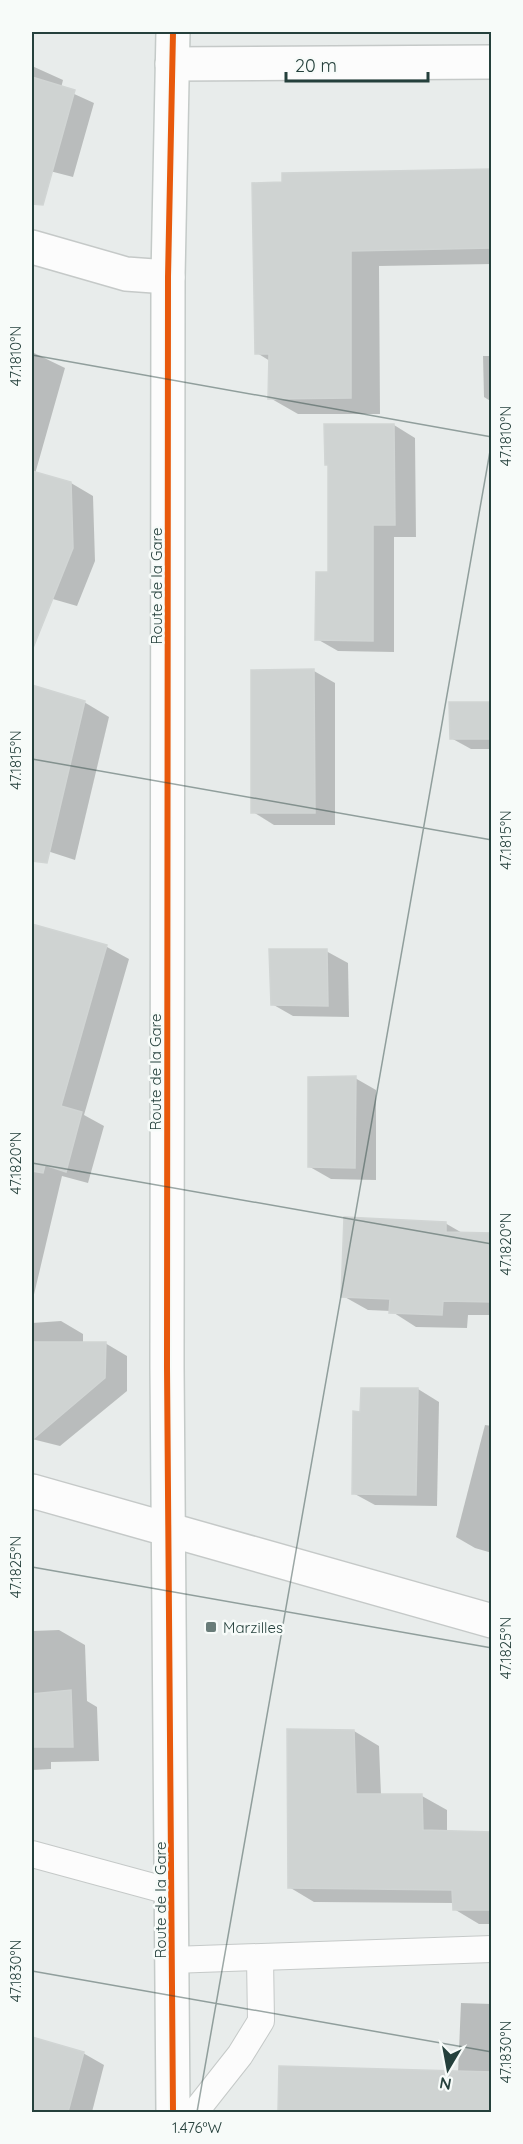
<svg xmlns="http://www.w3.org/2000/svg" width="523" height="2144" font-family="Quicksand,sans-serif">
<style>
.shadow{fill:#0003}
.building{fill:#cfd3d2;stroke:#d1d5d4;stroke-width:1.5}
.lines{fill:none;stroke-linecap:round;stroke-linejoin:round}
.lane-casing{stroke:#c5c9c8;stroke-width:28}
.street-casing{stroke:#c5c9c8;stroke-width:36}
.secondary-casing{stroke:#c4cac8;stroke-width:36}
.lane{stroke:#fcfcfc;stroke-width:26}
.street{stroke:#fcfcfc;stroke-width:33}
.secondary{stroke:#fcfcfc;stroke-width:33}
.cycleway-casing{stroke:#f7fbf9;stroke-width:10}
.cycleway{stroke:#e8590c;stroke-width:6}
.ticks{fill:none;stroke:#25403c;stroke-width:1.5;stroke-opacity:0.45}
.poi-dot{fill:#697c79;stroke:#f7fbf9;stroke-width:2}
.labels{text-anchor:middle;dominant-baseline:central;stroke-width:5;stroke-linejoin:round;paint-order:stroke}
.street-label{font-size:15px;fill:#25403c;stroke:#f7fbf9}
.poi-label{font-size:15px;fill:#25403c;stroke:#f7fbf9;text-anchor:start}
.neatline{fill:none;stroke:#25403c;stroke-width:2}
.ticks-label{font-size:15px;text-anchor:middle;fill:#25403c}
</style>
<rect width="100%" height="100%" fill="#e8eceb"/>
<!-- shadow -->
<g class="shadow">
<path d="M 32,66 L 63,80 L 61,88 L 94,103 L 73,177 L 42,169 L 32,163 Z"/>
<path d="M 492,171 L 492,264 L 379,266 L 380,414 L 298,414 L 270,398 L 270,361 L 257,353 L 253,184 Z"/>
<path d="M 32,352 L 65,368 L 35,474 L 71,483 L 93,496 L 95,561 L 77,606 L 32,593 Z"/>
<path d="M 483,356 L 492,356 L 492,402 L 484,397 Z"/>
<path d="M 394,425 L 415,438 L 416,537 L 394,537 L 394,652 L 338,651 L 317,639 L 330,573 L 330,467 L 326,464 Z"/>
<path d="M 314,671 L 335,683 L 335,825 L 274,825 L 253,812 Z"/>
<path d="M 32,686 L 84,702 L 109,717 L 75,860 L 32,846 Z"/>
<path d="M 492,703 L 492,749 L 471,749 L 451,738 Z"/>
<path d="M 32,926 L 107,947 L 129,959 L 84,1115 L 104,1126 L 88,1183 L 62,1176 L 32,1303 Z"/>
<path d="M 326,951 L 348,963 L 349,1017 L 293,1016 L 272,1004 Z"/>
<path d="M 355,1078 L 376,1090 L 376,1180 L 331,1179 L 310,1167 Z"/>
<path d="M 445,1223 L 464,1234 L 492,1235 L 492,1315 L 468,1315 L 467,1328 L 416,1327 L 391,1311 L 368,1310 L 343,1296 Z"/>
<path d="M 61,1321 L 83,1334 L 83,1343 L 105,1343 L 127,1356 L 127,1391 L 60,1446 L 32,1439 L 32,1323 Z"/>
<path d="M 418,1389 L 439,1402 L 437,1506 L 375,1505 L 353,1493 L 361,1413 Z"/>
<path d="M 485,1425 L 492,1426 L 492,1553 L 475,1548 L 456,1537 Z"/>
<path d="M 59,1630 L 85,1645 L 87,1701 L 97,1707 L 99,1761 L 51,1762 L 51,1769 L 32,1770 L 32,1631 Z"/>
<path d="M 289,1731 L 354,1731 L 379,1746 L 381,1795 L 422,1796 L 447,1810 L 447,1832 L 492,1833 L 492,1924 L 479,1924 L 454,1909 L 454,1903 L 314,1902 L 289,1887 Z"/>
<path d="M 461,2003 L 492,2004 L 492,2112 L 279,2112 L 281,2068 L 458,2073 Z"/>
<path d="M 32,2039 L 83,2053 L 104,2065 L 92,2112 L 32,2112 Z"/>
</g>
<!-- building -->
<g class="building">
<path d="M 32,77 L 75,90 L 43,205 L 32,204 Z"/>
<path d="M 492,169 L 492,248 L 351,251 L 351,398 L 268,399 L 269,354 L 255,354 L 252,183 L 282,182 L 282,173 Z"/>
<path d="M 324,424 L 394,424 L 395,525 L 373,525 L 373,641 L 315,640 L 316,572 L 328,572 L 328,465 L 325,465 Z"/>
<path d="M 32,471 L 71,482 L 73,548 L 33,648 Z"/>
<path d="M 314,669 L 315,813 L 251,813 L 251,670 Z"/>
<path d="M 32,685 L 85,701 L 47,863 L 32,861 Z"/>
<path d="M 449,702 L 492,702 L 492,739 L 450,739 Z"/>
<path d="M 32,924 L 107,945 L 61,1106 L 82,1112 L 66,1172 L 45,1165 L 43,1173 L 32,1171 Z"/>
<path d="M 269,949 L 327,949 L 328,1006 L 271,1005 Z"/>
<path d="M 356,1076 L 355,1168 L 308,1167 L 308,1077 Z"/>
<path d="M 344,1217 L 446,1222 L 446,1232 L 492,1233 L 492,1302 L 443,1301 L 442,1315 L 389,1313 L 390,1299 L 341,1297 Z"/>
<path d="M 32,1342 L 106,1342 L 105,1378 L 32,1440 Z"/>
<path d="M 361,1388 L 418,1388 L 416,1495 L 352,1494 L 353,1411 L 360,1412 Z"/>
<path d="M 71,1690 L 73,1747 L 32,1747 L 32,1694 Z"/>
<path d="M 287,1729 L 354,1730 L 356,1794 L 422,1794 L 423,1830 L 492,1832 L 492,1910 L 453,1910 L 452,1890 L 288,1888 Z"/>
<path d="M 32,2037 L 84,2052 L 68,2112 L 32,2112 Z"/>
<path d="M 279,2066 L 492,2072 L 492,2112 L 278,2112 Z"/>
</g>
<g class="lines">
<defs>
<g id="lane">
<path d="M 32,1854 L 172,1892"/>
<path d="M 172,1960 L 492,1949"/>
<path d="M 195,2112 L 240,2055 L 261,2021 L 260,1958"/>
</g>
<g id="street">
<path d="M 172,64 L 492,62"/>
<path d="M 32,247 L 126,274 L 168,277"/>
<path d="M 32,1491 L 492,1621"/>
</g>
<path id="secondary" d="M 173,32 L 168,277 L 167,1367 L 173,2112"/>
</defs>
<!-- lane casing -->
<use href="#lane" class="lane-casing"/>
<!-- street casing -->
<use href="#street" class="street-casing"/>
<!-- secondary casing -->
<use href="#secondary" class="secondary-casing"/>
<!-- lane -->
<use href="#lane" class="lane"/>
<!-- street -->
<use href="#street" class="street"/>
<!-- secondary -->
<use href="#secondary" class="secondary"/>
<defs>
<path id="cycleway" d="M 173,32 L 168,277 L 167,1367 L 173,2112"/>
</defs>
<!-- cycleway casing -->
<use href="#cycleway" class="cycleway-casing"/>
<!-- cycleway -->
<use href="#cycleway" class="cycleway"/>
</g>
<!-- ticks -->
<path class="ticks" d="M 485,32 L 492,33M 32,355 L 492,437M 32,759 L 492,840M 32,1163 L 492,1244M 32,1567 L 492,1648M 32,1971 L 492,2052M 197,2112 L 492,440"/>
<!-- markers -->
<rect class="poi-dot" x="205" y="1621" width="12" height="12" rx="3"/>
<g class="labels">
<!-- street labels -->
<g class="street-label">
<text transform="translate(156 586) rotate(-90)">Route de la Gare</text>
<text transform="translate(155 1072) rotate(-90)">Route de la Gare</text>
<text transform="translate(160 1900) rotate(-90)">Route de la Gare</text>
</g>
<!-- poi labels -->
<g class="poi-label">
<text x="223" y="1627">Marzilles</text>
</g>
</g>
<!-- border -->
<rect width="523" height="2144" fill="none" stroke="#f7fbf9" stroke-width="66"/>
<!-- north arrow -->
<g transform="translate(448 2069) rotate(190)" stroke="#f7fbf9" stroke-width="4.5" paint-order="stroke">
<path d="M0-4.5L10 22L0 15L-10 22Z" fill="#25403c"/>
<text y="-9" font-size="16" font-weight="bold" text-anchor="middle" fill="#25403c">N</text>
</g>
<!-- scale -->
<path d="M286 72v9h142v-9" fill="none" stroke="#25403c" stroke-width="3"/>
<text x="295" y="72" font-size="18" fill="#25403c" stroke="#f7fbf9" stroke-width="4.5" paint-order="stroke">20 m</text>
<rect x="33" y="33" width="457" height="2078" class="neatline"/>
<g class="ticks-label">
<text transform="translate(16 356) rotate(-90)" y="5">47.1810°N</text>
<text transform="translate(506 436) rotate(-90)" y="5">47.1810°N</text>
<text transform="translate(16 760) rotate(-90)" y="5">47.1815°N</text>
<text transform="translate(506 840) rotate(-90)" y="5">47.1815°N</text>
<text transform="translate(16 1163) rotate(-90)" y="5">47.1820°N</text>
<text transform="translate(506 1244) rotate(-90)" y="5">47.1820°N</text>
<text transform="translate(16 1567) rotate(-90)" y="5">47.1825°N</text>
<text transform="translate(506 1648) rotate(-90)" y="5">47.1825°N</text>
<text transform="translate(16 1971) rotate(-90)" y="5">47.1830°N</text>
<text transform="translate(506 2052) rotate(-90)" y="5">47.1830°N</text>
<text x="197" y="2133">1.476°W</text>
</g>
</svg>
